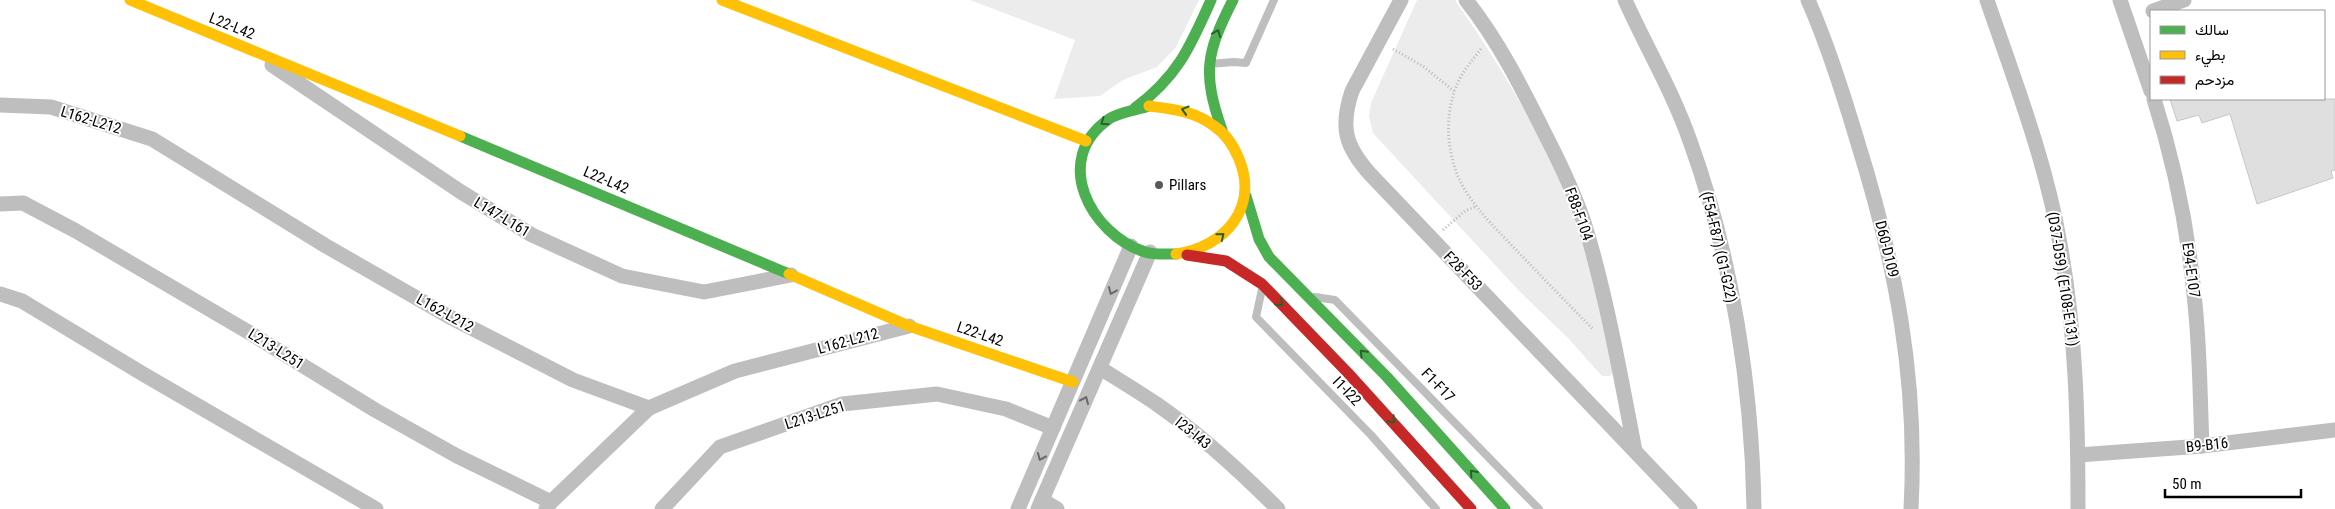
<svg xmlns="http://www.w3.org/2000/svg" width="2335" height="509" font-family="'Roboto Condensed',Vazirmatn,sans-serif">
<style>
.green{fill:#ececec}
.building{fill:#dfdfdf;stroke:#c7c7c7}
.lines{fill:none;stroke-linecap:round;stroke-linejoin:round}
.path{stroke:#b9b9b9;stroke-width:3;stroke-dasharray:1 2.5;stroke-linecap:butt}
.lane{stroke:#bebebe;stroke-width:8}
.street{stroke:#bebebe;stroke-width:15}
.fast{stroke:#4caf50;stroke-width:11}
.slow{stroke:#ffc107;stroke-width:11}
.jam{stroke:#c62828;stroke-width:11}
.oneway{stroke:#2a602c}
.oneway2{stroke:#686868}
.poi-dot{fill:#595959;stroke:#fff;stroke-width:2}
.labels{text-anchor:middle;dominant-baseline:central;stroke-width:4;stroke-linejoin:round;paint-order:stroke}
.street-label{font-size:15px;fill:#000;stroke:#fff}
.poi-label{font-size:15px;fill:#000;stroke:#fff;text-anchor:start}
</style>
<rect width="100%" height="100%" fill="#fff"/>
<!-- green -->
<g class="green">
<path d="M 970,0 L 1199,0 L 1176,47 L 1157,67 L 1123,80 L 1100,96 L 1054,99 L 1075,40 Z"/>
<path d="M 1417,0 L 1455,0 C 1499,64 1544,136 1572,209 C 1591,261 1604,315 1615,370 L 1610,376 L 1602,376 L 1568,338 L 1521,293 L 1373,133 L 1369,116 L 1371,103 Z"/>
</g>
<!-- building -->
<path class="building" d="M 2170,99 L 2335,99 L 2335,170 L 2331,171 L 2333,178 L 2257,204 L 2230,114 L 2202,123 L 2199,115 L 2177,121 Z"/>
<g class="lines">
<!-- path -->
<g class="path">
<path d="M 1393,49 L 1424,67 L 1454,91"/>
<path d="M 1481,49 C 1471,62 1460,74 1455,90 C 1442,125 1449,170 1471,199 C 1486,220 1505,238 1522,256 C 1546,281 1570,306 1594,330"/>
<path d="M 1443,230 L 1465,211 L 1477,206"/>
</g>
<!-- lane -->
<g class="lane">
<path d="M 1209,64 L 1234,62 L 1246,63 L 1274,0"/>
<path d="M 1262,289 L 1256,317 L 1371,435 L 1436,509"/>
<path d="M 1315,297 L 1335,300 L 1539,509"/>
</g>
<!-- street -->
<g class="street">
<path d="M 1401,0 L 1352,91 C 1340,127 1345,146 1370,174 L 1690,509"/>
<path d="M 1466,0 C 1498,40 1522,88 1545,134 C 1561,165 1577,198 1587,232 C 1608,304 1621,378 1635,451"/>
<path d="M 1625,0 C 1646,47 1673,92 1690,141 C 1732,257 1752,386 1754,509"/>
<path d="M 1808,0 C 1828,45 1843,93 1857,140 C 1896,265 1918,378 1911,509"/>
<path d="M 1987,0 C 2014,79 2046,161 2060,244 C 2076,331 2078,420 2078,509"/>
<path d="M 2120,0 L 2151,91"/>
<path d="M 2153,11 L 2184,0"/>
<path d="M 272,65 L 461,192 L 532,235 L 622,276 L 704,292 L 791,275"/>
<path d="M 2154,99 C 2175,165 2189,235 2195,304 C 2200,351 2200,399 2202,446"/>
<path d="M 0,105 L 51,107 L 152,139 L 326,246 L 448,316 L 573,380 L 649,408 L 735,371 L 909,326"/>
<path d="M 0,204 L 23,203 L 76,231 L 250,333 L 375,410 L 457,456 L 551,502"/>
<path d="M 0,294 L 22,301 L 143,374 L 376,509"/>
<path d="M 1100,368 C 1119,380 1139,392 1158,405 C 1201,435 1241,472 1278,509"/>
<path d="M 2078,455 L 2202,446 L 2335,430"/>
<path d="M 1042,500 L 1057,509"/>
<path d="M 546,509 L 551,502 L 649,408"/>
<path d="M 662,509 L 720,447 L 842,404 L 937,394 L 1006,409 L 1053,428"/>
<path d="M 1018,509 L 1131,246"/>
<path d="M 1038,509 L 1150,252"/>
</g>
<!-- fast -->
<g class="fast">
<path d="M 1149,106 C 1137,110 1119,112 1109,119 C 1051,159 1090,234 1145,252 C 1154,255 1167,254 1176,254"/>
<path d="M 1135,108 C 1178,76 1190,47 1211,0"/>
<path d="M 1222,130 C 1202,73 1206,53 1233,0"/>
<path d="M 460,136 L 789,274"/>
<path d="M 1246,196 L 1259,239 L 1269,257 L 1387,377 L 1505,509"/>
</g>
<!-- slow -->
<g class="slow">
<path d="M 130,0 L 460,136"/>
<path d="M 722,0 L 1086,141"/>
<path d="M 1149,106 C 1172,109 1195,111 1214,126 C 1225,133 1234,147 1239,159 C 1259,208 1225,247 1176,254"/>
<path d="M 789,274 L 909,326 L 1073,382"/>
</g>
<!-- jam -->
<path class="jam" d="M 1187,255 L 1226,261 L 1262,284 L 1348,373 L 1471,509"/>
</g>
<!-- one-way arrows -->
<defs><path id="oneway-chevron" d="M-2-3.5L2.5 0L-2 3.5" fill="none" stroke-width="1.6" stroke-linecap="round" stroke-linejoin="round" transform="scale(1.25)"/></defs>
<g class="oneway">
<use href="#oneway-chevron" transform="translate(1217 33) rotate(-68)"/>
<use href="#oneway-chevron" transform="translate(1185 110) rotate(-163)"/>
<use href="#oneway-chevron" transform="translate(1104 122) rotate(145)"/>
<use href="#oneway-chevron" transform="translate(1221 236) rotate(-39)"/>
<use href="#oneway-chevron" transform="translate(1280 303) rotate(43)"/>
<use href="#oneway-chevron" transform="translate(1363 353) rotate(-134)"/>
<use href="#oneway-chevron" transform="translate(1392 420) rotate(47)"/>
<use href="#oneway-chevron" transform="translate(1473 473) rotate(-132)"/>
</g>
<g class="oneway2">
<use href="#oneway-chevron" transform="translate(1112 291) rotate(113)"/>
<use href="#oneway-chevron" transform="translate(1085 400) rotate(-66)"/>
<use href="#oneway-chevron" transform="translate(1041 457) rotate(113)"/>
</g>
<!-- markers -->
<circle class="poi-dot" cx="1159" cy="185" r="5"/>
<g class="labels">
<!-- street labels -->
<g class="street-label">
<text transform="translate(232 26) rotate(22)">L22-L42</text>
<text transform="translate(91 120) rotate(17)">L162-L212</text>
<text transform="translate(606 180) rotate(23)">L22-L42</text>
<text transform="translate(1579 214) rotate(70)">F88-F104</text>
<text transform="translate(502 217) rotate(31)">L147-L161</text>
<text transform="translate(1719 247) rotate(77)">(F54-F87) (G1-G22)</text>
<text transform="translate(1887 249) rotate(76)">D60-D109</text>
<text transform="translate(2191 270) rotate(82)">E94-E107</text>
<text transform="translate(1463 271) rotate(46)">F28-F53</text>
<text transform="translate(2063 279) rotate(81)">(D37-D59) (E108-E131)</text>
<text transform="translate(445 313) rotate(29)">L162-L212</text>
<text transform="translate(980 334) rotate(19)">L22-L42</text>
<text transform="translate(848 341) rotate(-15)">L162-L212</text>
<text transform="translate(276 349) rotate(32)">L213-L251</text>
<text transform="translate(1438 385) rotate(46)">F1-F17</text>
<text transform="translate(1347 391) rotate(46)">I1-I22</text>
<text transform="translate(815 415) rotate(-18)">L213-L251</text>
<text transform="translate(1193 433) rotate(39)">I23-I43</text>
<text transform="translate(2207 445) rotate(-6)">B9-B16</text>
</g>
<!-- poi labels -->
<g class="poi-label">
<text x="1169" y="185">Pillars</text>
</g>
</g>
<!-- legend -->
<rect x="2150" y="10" width="175" height="90" fill="#ffffff" stroke="#999999"/>
<rect x="2160" y="26" width="25" height="8" fill="#4caf50" stroke="#999999"/>
<text x="2195" y="35" font-size="15" fill="#000000">سالك</text>
<rect x="2160" y="51" width="25" height="8" fill="#ffc107" stroke="#999999"/>
<text x="2195" y="60" font-size="15" fill="#000000">بطيء</text>
<rect x="2160" y="76" width="25" height="8" fill="#c62828" stroke="#999999"/>
<text x="2195" y="85" font-size="15" fill="#000000">مزدحم</text>
<!-- scale -->
<path d="M2165 489v8h136v-8" fill="none" stroke="#000000" stroke-width="2.5"/>
<text x="2172" y="489" font-size="15" fill="#000000" stroke="#ffffff" stroke-width="4" paint-order="stroke">50 m</text>
</svg>
